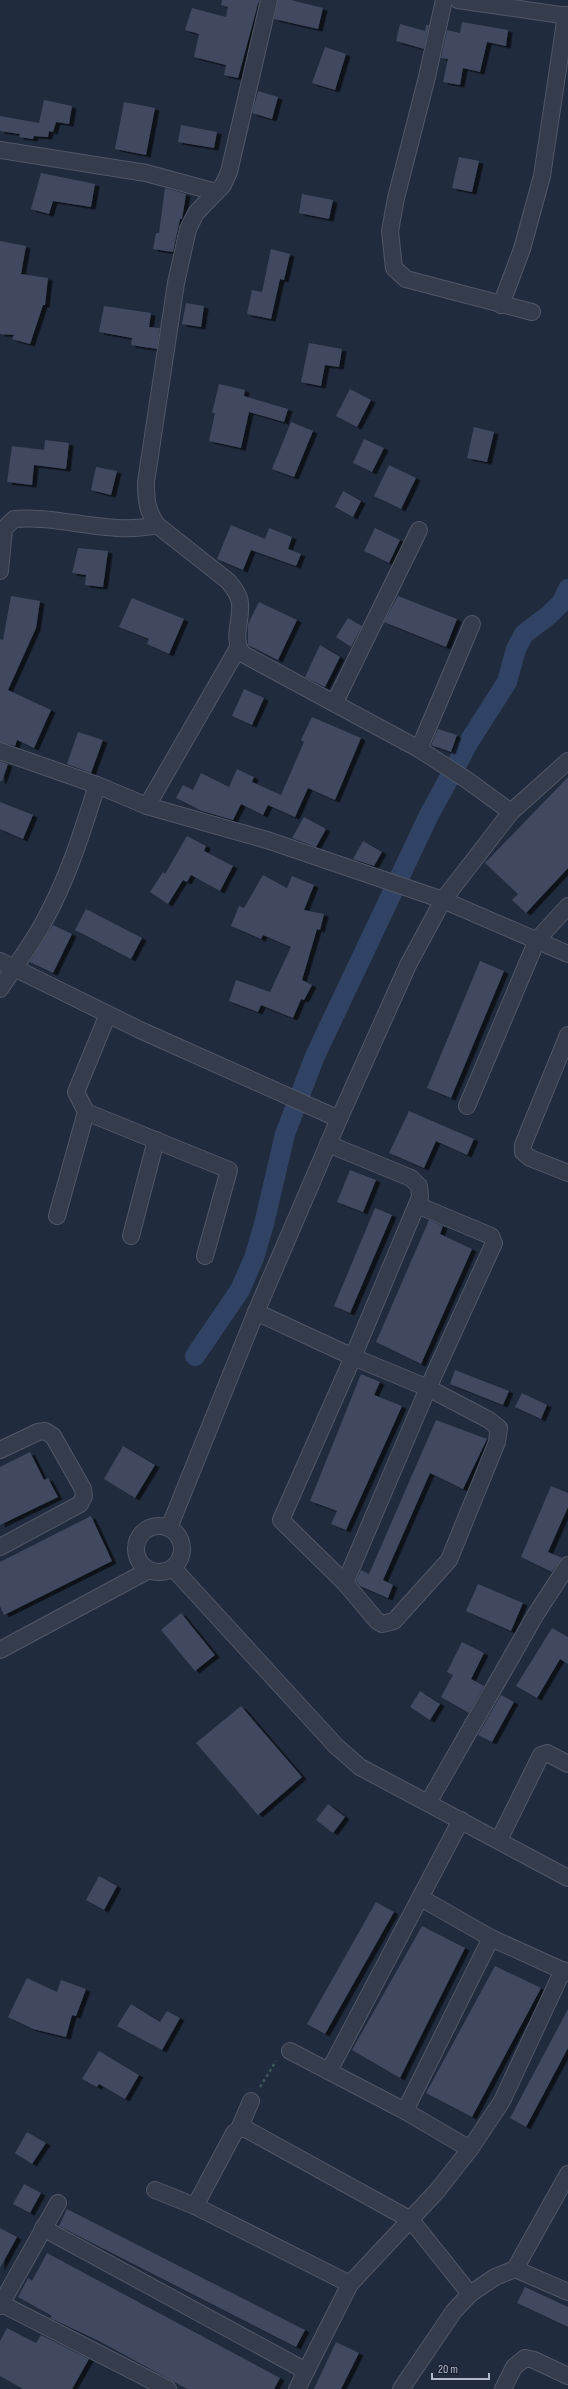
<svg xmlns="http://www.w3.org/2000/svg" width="568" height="2389" font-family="'Sofia Sans Condensed',sans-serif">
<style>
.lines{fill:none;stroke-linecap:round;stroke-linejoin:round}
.canal{stroke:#314364;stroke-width:20}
.building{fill:#3f4a60;filter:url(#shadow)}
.street-casing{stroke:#505868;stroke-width:18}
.path{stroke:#40565c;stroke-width:2.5;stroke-dasharray:3 3;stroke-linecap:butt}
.street{stroke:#353d4d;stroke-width:16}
</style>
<defs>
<filter id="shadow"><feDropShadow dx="4.5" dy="2.5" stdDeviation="0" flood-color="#0009"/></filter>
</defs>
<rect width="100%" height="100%" fill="#202b3d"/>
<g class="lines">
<!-- canal -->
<path class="canal" d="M 195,1356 L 240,1290 L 254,1258 L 264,1224 L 285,1134 L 315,1056 L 429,815 L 470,740 L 507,682 L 516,649 L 524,634 L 549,615 L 562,602 L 568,589"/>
</g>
<!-- building -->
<g class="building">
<path d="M 222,0 L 259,0 L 238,78 L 224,75 L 226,65 L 194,57 L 199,34 L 185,30 L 192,8 L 226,17 L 228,7 L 221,5 Z"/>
<path d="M 278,0 L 291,0 L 323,8 L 318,29 L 274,19 Z"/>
<path d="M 462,22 L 508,30 L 506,46 L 487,42 L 480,72 L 463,68 L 460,85 L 443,82 L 448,59 L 441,58 L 447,30 L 460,33 Z"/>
<path d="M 400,24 L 425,31 L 426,25 L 429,25 L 424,49 L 396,41 Z"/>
<path d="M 325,47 L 346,54 L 335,90 L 312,83 Z"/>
<path d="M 258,91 L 278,97 L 272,119 L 252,113 Z"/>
<path d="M 44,100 L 72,106 L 69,124 L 56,122 L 53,132 L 49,131 L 48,137 L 34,136 L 33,139 L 19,137 L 20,134 L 0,131 L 0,116 L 39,123 Z"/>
<path d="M 124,102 L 155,108 L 146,155 L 115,149 Z"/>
<path d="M 181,125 L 217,132 L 214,148 L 178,142 Z"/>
<path d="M 459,157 L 479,161 L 472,192 L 452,188 Z"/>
<path d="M 41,173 L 95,184 L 91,207 L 53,201 L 49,214 L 31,209 Z"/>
<path d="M 165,188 L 186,194 L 182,219 L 180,219 L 173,252 L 153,249 L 156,233 L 159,233 Z"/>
<path d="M 302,194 L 333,200 L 329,219 L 299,213 Z"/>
<path d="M 0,241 L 26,246 L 21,274 L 48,278 L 45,305 L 43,305 L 30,344 L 12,339 L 14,335 L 0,334 Z"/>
<path d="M 271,249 L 290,254 L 284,280 L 280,279 L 271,319 L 247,314 L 252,290 L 262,292 Z"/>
<path d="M 186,303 L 204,306 L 201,327 L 182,324 Z"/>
<path d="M 104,306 L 151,313 L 149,327 L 160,328 L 157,349 L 131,345 L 132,338 L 99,332 Z"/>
<path d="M 309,343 L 342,349 L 339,367 L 325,365 L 321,386 L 301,382 Z"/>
<path d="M 219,384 L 245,390 L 244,396 L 288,409 L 284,422 L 249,412 L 241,448 L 209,441 L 215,413 L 212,413 Z"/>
<path d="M 350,389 L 371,400 L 357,427 L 336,416 Z"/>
<path d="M 291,422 L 313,431 L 294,477 L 272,469 Z"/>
<path d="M 474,427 L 494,432 L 487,462 L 467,458 Z"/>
<path d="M 364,439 L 384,448 L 372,472 L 353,463 Z"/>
<path d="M 45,440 L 69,443 L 66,469 L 34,465 L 32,485 L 7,482 L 12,446 L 44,450 Z"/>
<path d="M 389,465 L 416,478 L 401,509 L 374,496 Z"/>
<path d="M 96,467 L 117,471 L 111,495 L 91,490 Z"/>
<path d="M 343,491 L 361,501 L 353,517 L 335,507 Z"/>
<path d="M 231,525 L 265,539 L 269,528 L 292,537 L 288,549 L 301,554 L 296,566 L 251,550 L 243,570 L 217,559 Z"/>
<path d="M 375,528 L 400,540 L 389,563 L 364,551 Z"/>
<path d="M 78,548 L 108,551 L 103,587 L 85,585 L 86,575 L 72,573 Z"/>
<path d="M 11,596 L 40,601 L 36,628 L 8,690 L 51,710 L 34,748 L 17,740 L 15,746 L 0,742 L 0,639 L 3,640 Z"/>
<path d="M 398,596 L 457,619 L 446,647 L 384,622 Z"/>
<path d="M 132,598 L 184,619 L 169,654 L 147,644 L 149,639 L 119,627 Z"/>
<path d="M 259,602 L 297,620 L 278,660 L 248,645 L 248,624 Z"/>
<path d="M 348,618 L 362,626 L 351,647 L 336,637 Z"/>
<path d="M 320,645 L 340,657 L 325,687 L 305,677 Z"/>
<path d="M 244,689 L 264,698 L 252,725 L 232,716 Z"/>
<path d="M 312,717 L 361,738 L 335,800 L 308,788 L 295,817 L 268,805 L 263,815 L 241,804 L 233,820 L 202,811 L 176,798 L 183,785 L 193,790 L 201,773 L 229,787 L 237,769 L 254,777 L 252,782 L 281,795 L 304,742 L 301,740 Z"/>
<path d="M 438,729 L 457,735 L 451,752 L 431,745 Z"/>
<path d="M 78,732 L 103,740 L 91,773 L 67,764 Z"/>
<path d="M 0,761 L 8,764 L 2,781 L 0,781 Z"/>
<path d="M 568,777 L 568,868 L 526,913 L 512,900 L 518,894 L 485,863 Z"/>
<path d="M 0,802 L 33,815 L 23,839 L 0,829 Z"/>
<path d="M 304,817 L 326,829 L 316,847 L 292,838 Z"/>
<path d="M 187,836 L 206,846 L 204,851 L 233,866 L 220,891 L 191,875 L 187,882 L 183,880 L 168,904 L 150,892 L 163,872 L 165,874 Z"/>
<path d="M 363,841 L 382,852 L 374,866 L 353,859 Z"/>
<path d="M 263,875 L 287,888 L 292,876 L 314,885 L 304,910 L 324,914 L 320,930 L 317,929 L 302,980 L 312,985 L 304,1000 L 301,999 L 293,1018 L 261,1005 L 258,1012 L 229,1001 L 236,980 L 270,992 L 291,947 L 263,935 L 261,939 L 231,926 L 239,906 L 244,908 Z"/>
<path d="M 86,909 L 142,938 L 131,959 L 75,930 Z"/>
<path d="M 53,925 L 72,934 L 53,973 L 30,962 Z"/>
<path d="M 480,961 L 504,971 L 451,1098 L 427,1088 Z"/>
<path d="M 409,1111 L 474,1139 L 467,1155 L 436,1141 L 424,1168 L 389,1153 Z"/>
<path d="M 350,1170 L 376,1180 L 363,1212 L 337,1202 Z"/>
<path d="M 375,1208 L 392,1215 L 350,1313 L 334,1306 Z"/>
<path d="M 429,1220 L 443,1226 L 440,1234 L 472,1249 L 421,1364 L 376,1342 Z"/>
<path d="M 455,1370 L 509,1391 L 503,1405 L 450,1384 Z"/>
<path d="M 361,1374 L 380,1382 L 374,1395 L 402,1406 L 346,1530 L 331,1524 L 337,1511 L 310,1501 Z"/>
<path d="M 522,1393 L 547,1405 L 541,1419 L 515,1407 Z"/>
<path d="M 436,1420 L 487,1439 L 463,1489 L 430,1473 L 383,1580 L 393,1585 L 388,1598 L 360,1586 L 356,1581 L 361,1570 L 369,1574 Z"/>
<path d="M 123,1446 L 155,1465 L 135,1498 L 104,1479 Z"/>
<path d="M 30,1452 L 44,1480 L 48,1478 L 58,1497 L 0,1525 L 0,1467 Z"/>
<path d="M 551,1486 L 568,1493 L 568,1507 L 548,1552 L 562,1558 L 552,1572 L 521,1557 Z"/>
<path d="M 91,1516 L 112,1561 L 4,1615 L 0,1606 L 0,1562 Z"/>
<path d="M 478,1584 L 523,1603 L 511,1631 L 466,1611 Z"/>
<path d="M 181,1613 L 215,1655 L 195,1671 L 161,1630 Z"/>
<path d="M 552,1628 L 568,1637 L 568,1664 L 560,1659 L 537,1698 L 516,1686 Z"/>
<path d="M 462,1642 L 484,1653 L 471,1679 L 484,1686 L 469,1713 L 441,1697 L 453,1675 L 447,1672 Z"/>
<path d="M 420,1691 L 440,1704 L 430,1720 L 410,1707 Z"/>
<path d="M 501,1695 L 514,1702 L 492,1742 L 478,1735 Z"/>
<path d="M 241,1706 L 302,1777 L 258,1815 L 196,1743 Z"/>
<path d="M 328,1804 L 345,1817 L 333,1833 L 316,1820 Z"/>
<path d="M 99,1876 L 117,1886 L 104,1910 L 86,1900 Z"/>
<path d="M 376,1902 L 394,1912 L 325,2034 L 307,2024 Z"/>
<path d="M 422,1926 L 465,1948 L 400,2078 L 352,2050 Z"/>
<path d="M 495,1966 L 541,1988 L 472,2117 L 426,2093 Z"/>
<path d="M 27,1978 L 57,1992 L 61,1980 L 86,1989 L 76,2016 L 72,2015 L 66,2037 L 33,2029 L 8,2017 Z"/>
<path d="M 131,2004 L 160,2022 L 167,2011 L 180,2018 L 162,2050 L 117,2026 Z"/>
<path d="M 568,2009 L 568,2048 L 526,2127 L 510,2118 Z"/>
<path d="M 99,2051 L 139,2075 L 125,2099 L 99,2084 L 97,2087 L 82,2079 Z"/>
<path d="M 27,2132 L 46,2143 L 32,2164 L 15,2153 Z"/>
<path d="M 24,2184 L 41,2193 L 30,2213 L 13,2204 Z"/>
<path d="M 67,2209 L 305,2330 L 296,2347 L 59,2226 Z"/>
<path d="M 0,2228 L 17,2237 L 0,2268 Z"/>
<path d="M 47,2253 L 280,2378 L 274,2389 L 187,2389 L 99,2341 L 50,2318 L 52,2316 L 18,2297 L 28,2278 L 32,2281 Z"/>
<path d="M 525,2287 L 568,2307 L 568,2327 L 517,2303 Z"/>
<path d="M 7,2328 L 36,2343 L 41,2335 L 89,2359 L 72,2389 L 23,2389 L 0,2376 L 0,2341 Z"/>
<path d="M 336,2342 L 359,2353 L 341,2389 L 314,2389 Z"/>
</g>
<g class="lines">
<defs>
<g id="street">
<path d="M 269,0 L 229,172 L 223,185 L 196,213 L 188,229 L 176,283 L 146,482 C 146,500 147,511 157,525 L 228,581 C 233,587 239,594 240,603 C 242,620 231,640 243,654 L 419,749 L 467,780 L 511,812"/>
<path d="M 444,0 L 427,77 L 396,198 L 390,231 L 394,268 L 406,279 L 532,312"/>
<path d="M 458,0 L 568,16"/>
<path d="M 0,150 L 146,173 L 216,192"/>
<path d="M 501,305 L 522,249 L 542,176 L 566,15"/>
<path d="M 0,571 L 4,529 L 14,519 C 62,515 110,536 157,525"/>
<path d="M 335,702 L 419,530"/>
<path d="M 419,749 L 472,624"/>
<path d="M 0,751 L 97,785 L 147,806 L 267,840 L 443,900 L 568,954"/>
<path d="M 147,806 L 238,648"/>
<path d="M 0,961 L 140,1030 L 339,1119"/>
<path d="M 0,989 C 14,968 30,947 42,925 C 67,881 82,833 97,785"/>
<path d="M 568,1035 L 523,1145 L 523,1152 L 530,1158 L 568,1173"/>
<path d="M 467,1106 L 537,940 L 568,906"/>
<path d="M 86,1112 L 229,1170 L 205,1256"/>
<path d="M 57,1216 L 86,1112 L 76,1092 L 108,1014"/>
<path d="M 131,1236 L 156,1140"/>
<path d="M 256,1312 L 353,1357 L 428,1388 L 489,1420 L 499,1428 L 497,1442 L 449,1560 L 394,1621 L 382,1624 L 377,1621 L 345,1583 L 281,1520 L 353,1357 L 420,1197 L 419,1186 L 411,1178 L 328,1144"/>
<path d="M 0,1450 L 38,1432 L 45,1431 L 53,1436 L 83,1489 L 84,1496 L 80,1504 L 0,1547"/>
<circle cx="159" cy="1549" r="23"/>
<path d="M 169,1528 L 256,1312 L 339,1119 L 408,965 L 443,900 L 511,812 L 568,761"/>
<path d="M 173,1568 L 336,1746 L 360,1767 L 568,1878"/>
<path d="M 345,1583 L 428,1388 L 494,1243 L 491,1236 L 417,1205"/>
<path d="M 0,1650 L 149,1570"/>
<path d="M 428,1803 L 536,1614 L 568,1565"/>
<path d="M 499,1840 L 541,1755 L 547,1753 L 568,1764"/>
<path d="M 421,1898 L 491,1938 L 568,1973"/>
<path d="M 290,2051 L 405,2111 L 470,2149 L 437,2191 L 350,2284 L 297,2389"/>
<path d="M 329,2071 L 461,1820"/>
<path d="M 405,2111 L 491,1938"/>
<path d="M 239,2129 L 251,2101"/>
<path d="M 470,2149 L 502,2101 L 563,1970"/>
<path d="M 155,2190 L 195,2206 L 350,2284"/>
<path d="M 195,2206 L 234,2133 L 239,2129 L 246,2129 L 411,2220 L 470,2294"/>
<path d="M 43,2228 L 306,2371"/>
<path d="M 515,2269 L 568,2292"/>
<path d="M 2,2304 L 168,2389"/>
<path d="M 0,2306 L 58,2203"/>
<path d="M 401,2389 L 454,2311 L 470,2294 L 495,2277 L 515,2269 L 568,2174"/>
<path d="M 503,2389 L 514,2367 L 525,2358 L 534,2360 L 568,2376"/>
</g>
</defs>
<!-- street casing -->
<use href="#street" class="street-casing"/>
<!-- path -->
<path class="path" d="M 260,2087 L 276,2061"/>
<!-- street -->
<use href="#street" class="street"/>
</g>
<!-- scale -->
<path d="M432 2373v6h57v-6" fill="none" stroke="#b0b8c9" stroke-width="2"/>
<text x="438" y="2373" font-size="12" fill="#b0b8c9" stroke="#1a2232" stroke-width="3" paint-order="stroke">20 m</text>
</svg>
